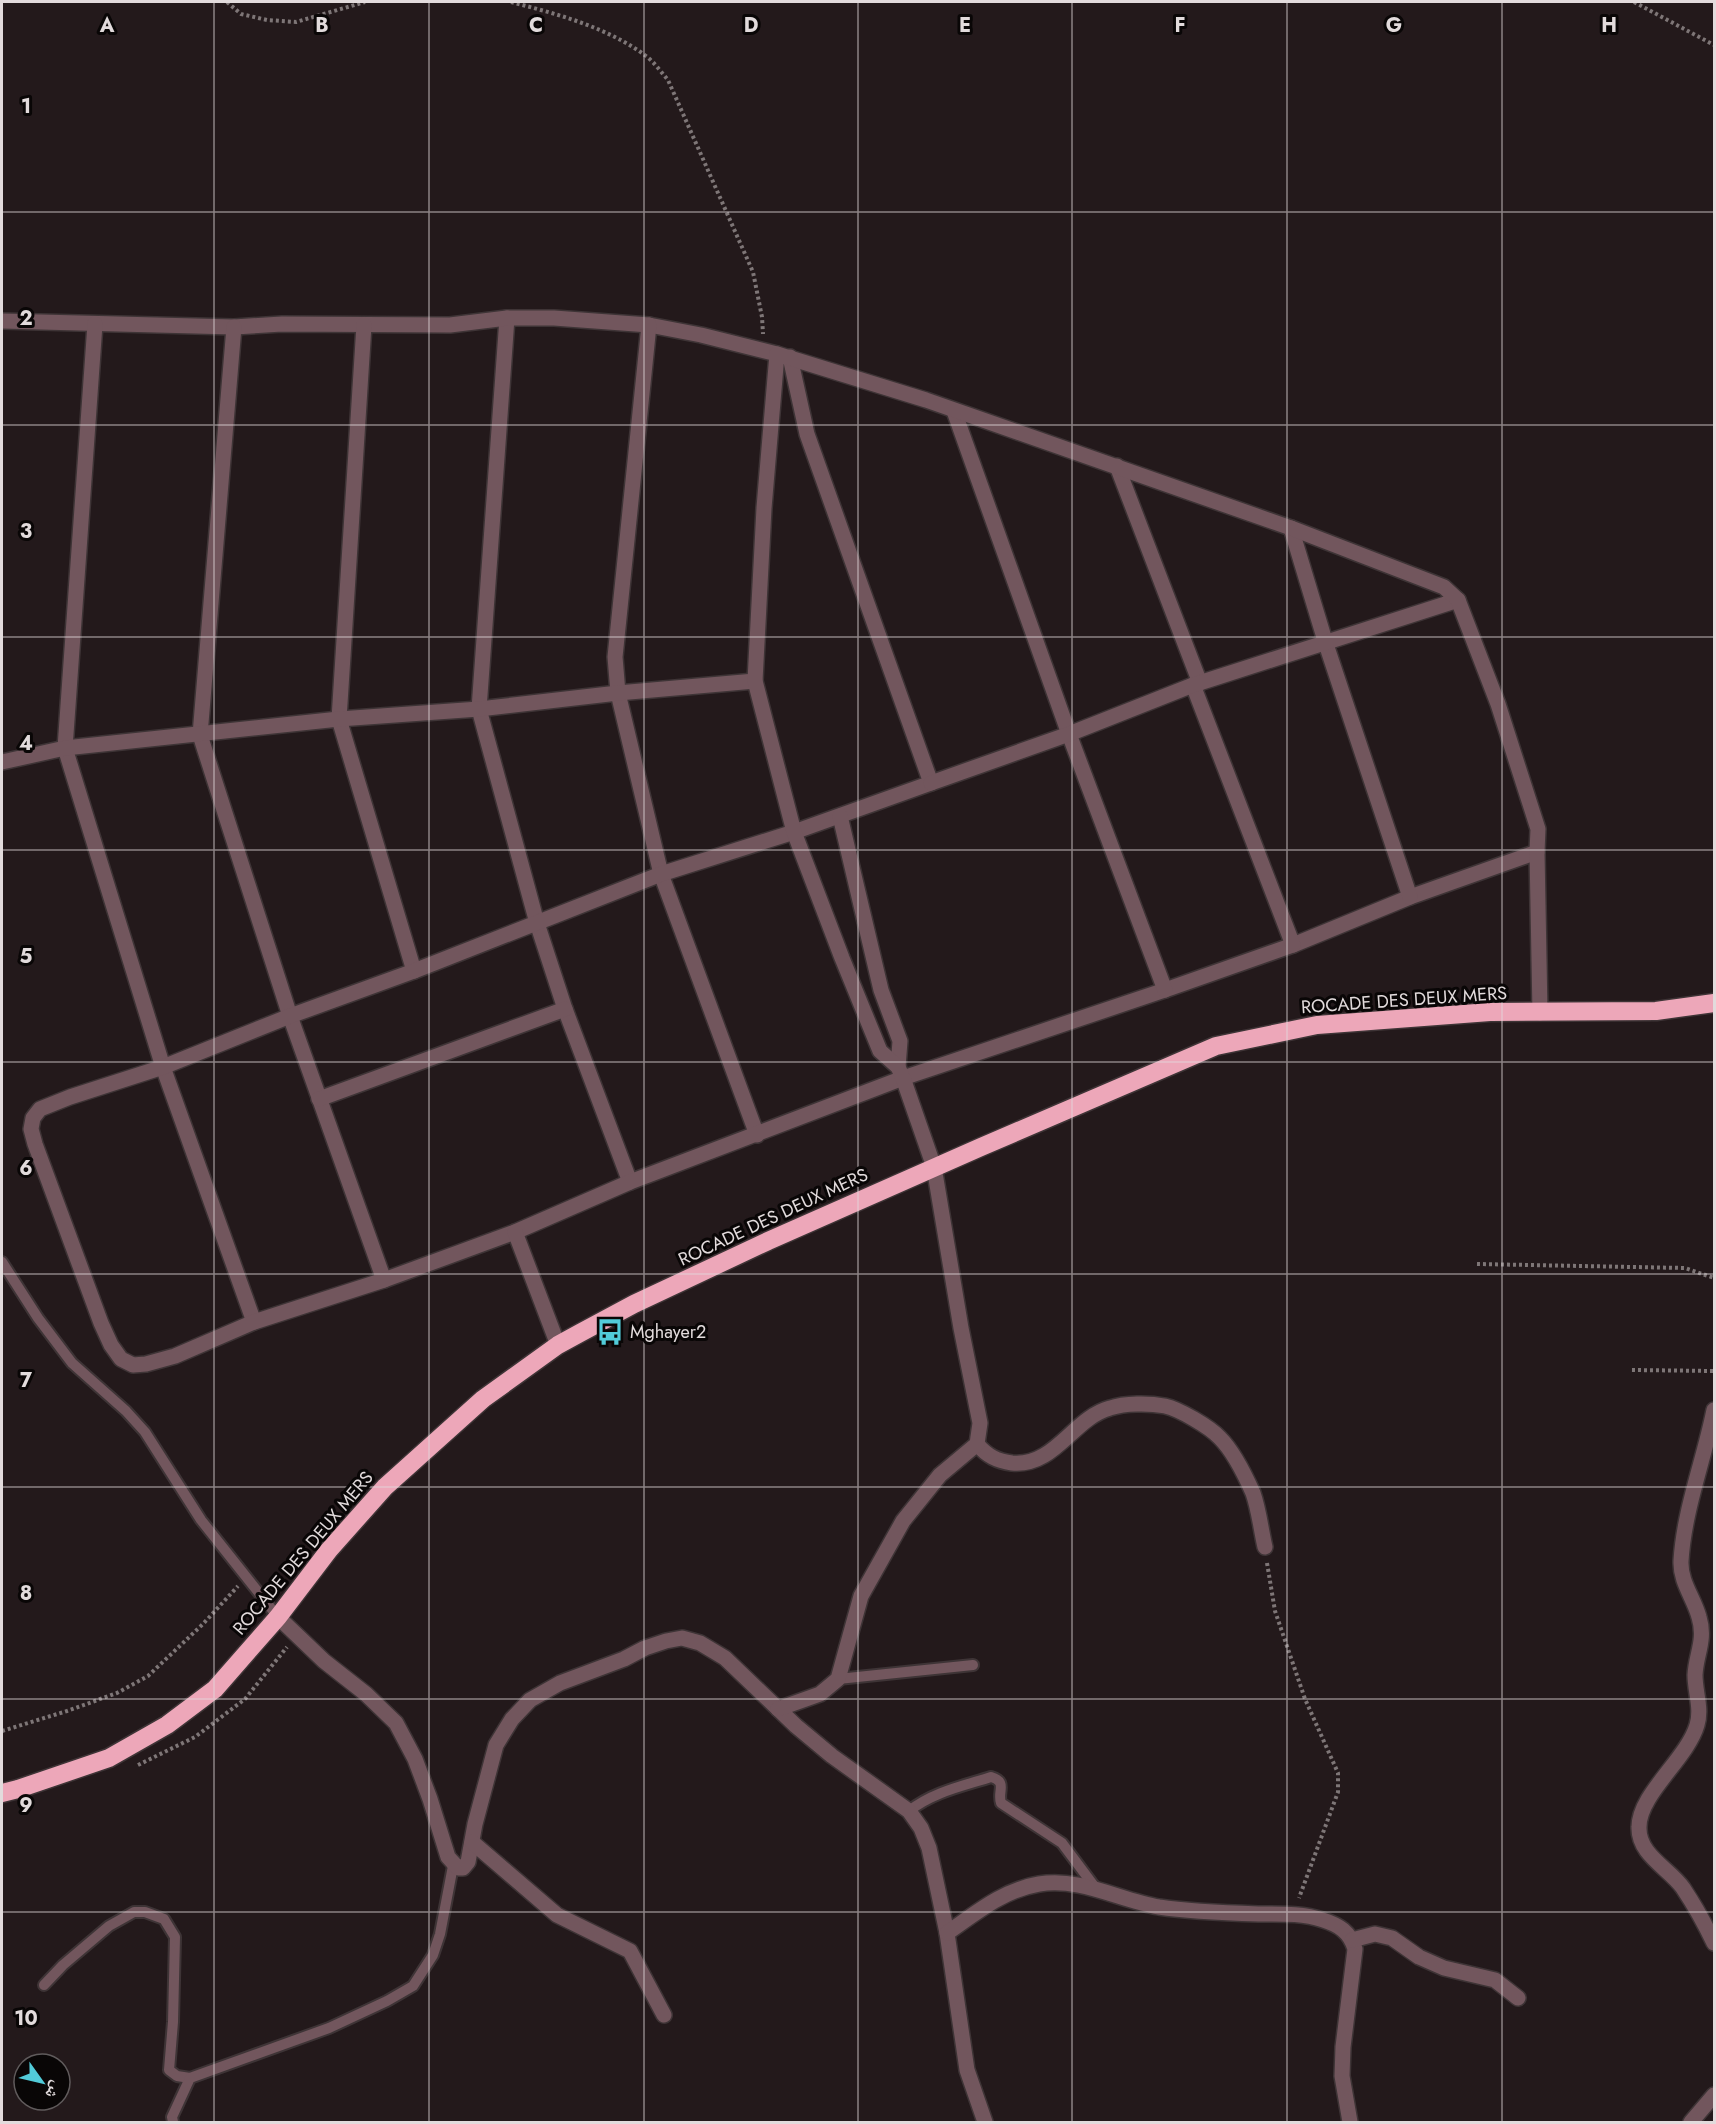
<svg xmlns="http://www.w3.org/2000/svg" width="1716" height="2124" font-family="Jost,'Noto Naskh Arabic',sans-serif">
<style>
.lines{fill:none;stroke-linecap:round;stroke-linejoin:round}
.lane-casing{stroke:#3e3436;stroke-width:14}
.street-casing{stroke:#3e3436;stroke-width:18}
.highway-casing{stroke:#3e3436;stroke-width:21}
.path{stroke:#7e7677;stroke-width:4;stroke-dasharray:3 3;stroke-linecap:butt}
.lane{stroke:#72565d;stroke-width:10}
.street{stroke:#72565d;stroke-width:15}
.highway{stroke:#eda7b9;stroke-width:18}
.grid{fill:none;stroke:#e2dbdc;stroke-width:1.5;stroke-opacity:0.55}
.labels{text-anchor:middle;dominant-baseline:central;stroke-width:6;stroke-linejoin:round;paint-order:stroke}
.street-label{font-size:18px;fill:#e2dbdc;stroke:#090606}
.poi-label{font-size:18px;fill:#e2dbdc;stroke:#090606;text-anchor:start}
.grid-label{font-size:20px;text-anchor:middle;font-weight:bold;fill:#e2dbdc;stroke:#090606;stroke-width:6;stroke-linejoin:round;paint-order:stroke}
</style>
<rect width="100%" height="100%" fill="#23191b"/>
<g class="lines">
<defs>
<g id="lane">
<path d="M 2,1262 L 38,1318 L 72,1363 L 126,1411 L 145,1432 L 201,1520 L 278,1617"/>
<path d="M 838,1679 L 973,1665"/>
<path d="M 909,1811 C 933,1792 963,1786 991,1777 C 1008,1782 997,1791 1001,1803 L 1062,1843 L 1097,1890"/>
<path d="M 44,1985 L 63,1965 L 109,1926 L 134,1912 L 145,1912 L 164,1919 L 175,1937 L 173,2022 L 169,2070 L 177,2076 L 190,2078"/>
<path d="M 173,2122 L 172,2117 L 190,2078 L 329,2028 L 387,2001 L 413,1986 L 433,1955 L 440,1934 L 453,1866"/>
</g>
<g id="street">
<path d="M 507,318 L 479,709 L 537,923 L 565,1009 L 630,1182"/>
<path d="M 2,321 L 234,327 L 282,324 L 450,325 L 507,318 L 554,318 L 649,325 L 701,335 L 777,354"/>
<path d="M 95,324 L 65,748 L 163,1067 L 254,1322"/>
<path d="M 364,325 L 339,719 L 414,971"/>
<path d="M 649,325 L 615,657 L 618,693 L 661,874 L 757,1135"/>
<path d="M 234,327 L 200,735 L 290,1016 L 384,1280"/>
<path d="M 790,357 L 807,434 L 931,783 L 794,832 L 661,874 L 414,971 L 290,1016 L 163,1067 L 70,1097 L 40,1109 L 33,1118 L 31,1129 L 35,1144 L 101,1323 L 111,1345 L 121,1359 L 133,1365 L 146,1364 L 175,1356 L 254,1322 L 384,1280 L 515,1232 L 630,1182 L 903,1078 L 1165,990 L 1293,945 L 1410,897 L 1537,852"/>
<path d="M 954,411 L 1069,734 L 1165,990"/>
<path d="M 1117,466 L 1200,683"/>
<path d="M 1291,528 L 1326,644 L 1410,897"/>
<path d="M 1193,685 L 1293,945"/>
<path d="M 2,762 L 65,748 L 339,719 L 479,709 L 618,693 L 755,681"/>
<path d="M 931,783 L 1069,734 L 1193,685 L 1458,600"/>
<path d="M 840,816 L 881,990 L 900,1041 L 898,1067"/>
<path d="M 319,1099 L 565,1009"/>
<path d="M 515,1232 L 558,1345"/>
<path d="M 1714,1410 C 1704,1460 1684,1510 1681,1561 C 1680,1582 1694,1598 1699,1617 C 1706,1640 1696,1654 1695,1675 C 1695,1692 1702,1708 1697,1725 C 1687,1759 1639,1794 1639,1827 C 1638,1855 1669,1868 1683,1888 C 1695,1906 1705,1924 1714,1943"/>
<path d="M 977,1444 C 987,1456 997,1461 1012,1463 C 1055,1467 1073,1418 1110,1408 C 1125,1403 1149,1403 1165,1406 C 1179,1409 1210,1427 1220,1438 C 1234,1452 1245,1475 1253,1493 C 1259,1510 1261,1530 1265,1547"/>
<path d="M 278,1617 L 324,1661 L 366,1694 L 396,1723 L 415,1759 L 430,1799 L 448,1857 L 458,1868 L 463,1868 L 468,1862 L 475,1824 L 496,1745 L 512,1719 L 530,1700 L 560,1683 L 624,1659 L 645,1648 L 666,1641 L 682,1638 L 700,1643 L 725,1658 L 796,1726 L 832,1756 L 909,1811 L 921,1828 L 929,1848 L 947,1933 L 967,2070 L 985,2122"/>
<path d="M 778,1709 L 820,1694 L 838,1679 L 861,1596 L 903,1521 L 940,1475 L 977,1444 L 980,1423 L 961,1328 L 934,1167 L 903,1078 L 898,1067 L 880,1051 L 842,958 L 794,832 L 755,681 L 764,508 L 777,354 L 926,400 L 1291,528 L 1444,587 L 1458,600 L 1498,704 L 1538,829 L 1537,852 L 1540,1013"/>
<path d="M 472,1842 L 557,1915 L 630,1951 L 664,2015"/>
<path d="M 947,1933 C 976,1913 1003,1890 1039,1884 C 1080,1877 1119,1900 1159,1907 C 1192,1912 1227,1913 1260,1914 C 1281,1914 1302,1913 1323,1920 C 1339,1925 1350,1932 1355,1949 L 1343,2047 L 1342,2076 L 1350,2122"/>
<path d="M 1352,1940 L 1375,1934 L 1392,1938 L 1419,1957 L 1444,1968 L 1495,1980 L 1518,1998"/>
<path d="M 1691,2122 L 1714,2095"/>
</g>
<path id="highway" d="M 2,1793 L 18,1789 L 109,1758 L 167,1725 L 215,1689 L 278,1617 L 329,1550 L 385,1487 L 483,1399 L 558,1345 L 580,1333 L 634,1304 L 768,1241 L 981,1147 L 1216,1046 L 1317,1025 L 1490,1012 L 1656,1011 L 1714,1003"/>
</defs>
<!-- lane casing -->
<use href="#lane" class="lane-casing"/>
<!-- street casing -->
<use href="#street" class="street-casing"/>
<!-- highway casing -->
<use href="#highway" class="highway-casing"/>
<!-- path -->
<g class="path">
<path d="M 227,2 L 241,14 L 267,20 L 296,22 L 365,2"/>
<path d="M 511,2 C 557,14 607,27 646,56 C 654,62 661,72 668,80 L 753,272 L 762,317 L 763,334"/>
<path d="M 1634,2 L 1714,45"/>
<path d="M 1477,1264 L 1685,1268 L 1714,1278"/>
<path d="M 1632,1370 L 1714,1371"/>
<path d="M 1267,1563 L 1275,1611 L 1305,1699 L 1338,1773 L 1338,1792 L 1299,1898"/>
<path d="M 2,1731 L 67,1711 L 117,1693 L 148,1676 L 203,1624 L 238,1586"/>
<path d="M 138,1765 L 195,1737 L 245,1699 L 287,1647"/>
</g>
<!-- lane -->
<use href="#lane" class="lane"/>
<!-- street -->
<use href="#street" class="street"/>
<!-- highway -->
<use href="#highway" class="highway"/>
</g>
<!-- grid -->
<path class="grid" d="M 214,2 L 214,2122M 429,2 L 429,2122M 644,2 L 644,2122M 858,2 L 858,2122M 1072,2 L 1072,2122M 1287,2 L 1287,2122M 1502,2 L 1502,2122M 2,212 L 1714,212M 2,425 L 1714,425M 2,637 L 1714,637M 2,850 L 1714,850M 2,1062 L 1714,1062M 2,1274 L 1714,1274M 2,1487 L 1714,1487M 2,1699 L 1714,1699M 2,1912 L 1714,1912"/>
<!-- icons -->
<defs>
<symbol id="bus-bare" viewBox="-9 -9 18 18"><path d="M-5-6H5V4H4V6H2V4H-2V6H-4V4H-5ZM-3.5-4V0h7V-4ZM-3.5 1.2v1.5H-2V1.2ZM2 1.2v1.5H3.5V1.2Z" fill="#52cbd9" stroke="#090606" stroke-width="2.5" paint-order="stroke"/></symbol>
</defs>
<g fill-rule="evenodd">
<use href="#bus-bare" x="591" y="1313" width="38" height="38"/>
</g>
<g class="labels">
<!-- street labels -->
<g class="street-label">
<text transform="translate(1404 1000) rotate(-4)">ROCADE DES DEUX MERS</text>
<text transform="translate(773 1217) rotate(-25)">ROCADE DES DEUX MERS</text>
<text transform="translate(303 1553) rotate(-50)">ROCADE DES DEUX MERS</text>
</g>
<!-- poi labels -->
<g class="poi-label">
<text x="630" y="1332">Mghayer2</text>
</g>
</g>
<g class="grid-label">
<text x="107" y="32">A</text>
<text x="322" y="32">B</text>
<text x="536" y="32">C</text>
<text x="751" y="32">D</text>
<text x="965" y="32">E</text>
<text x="1180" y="32">F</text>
<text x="1394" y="32">G</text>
<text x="1609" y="32">H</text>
<text x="26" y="113">1</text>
<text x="26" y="325">2</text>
<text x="26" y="538">3</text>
<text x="26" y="750">4</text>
<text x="26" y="963">5</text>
<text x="26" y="1175">6</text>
<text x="26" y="1387">7</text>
<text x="26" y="1600">8</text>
<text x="26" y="1812">9</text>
<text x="26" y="2025">10</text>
</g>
<!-- border -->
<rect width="1716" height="2124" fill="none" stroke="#e2dbdc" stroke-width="6"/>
<!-- north arrow -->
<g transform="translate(42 2082) rotate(124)"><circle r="28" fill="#090606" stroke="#605b5c" stroke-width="1.5"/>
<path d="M0-4.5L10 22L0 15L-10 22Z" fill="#52cbd9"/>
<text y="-9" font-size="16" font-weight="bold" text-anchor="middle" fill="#e2dbdc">ش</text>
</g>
</svg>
